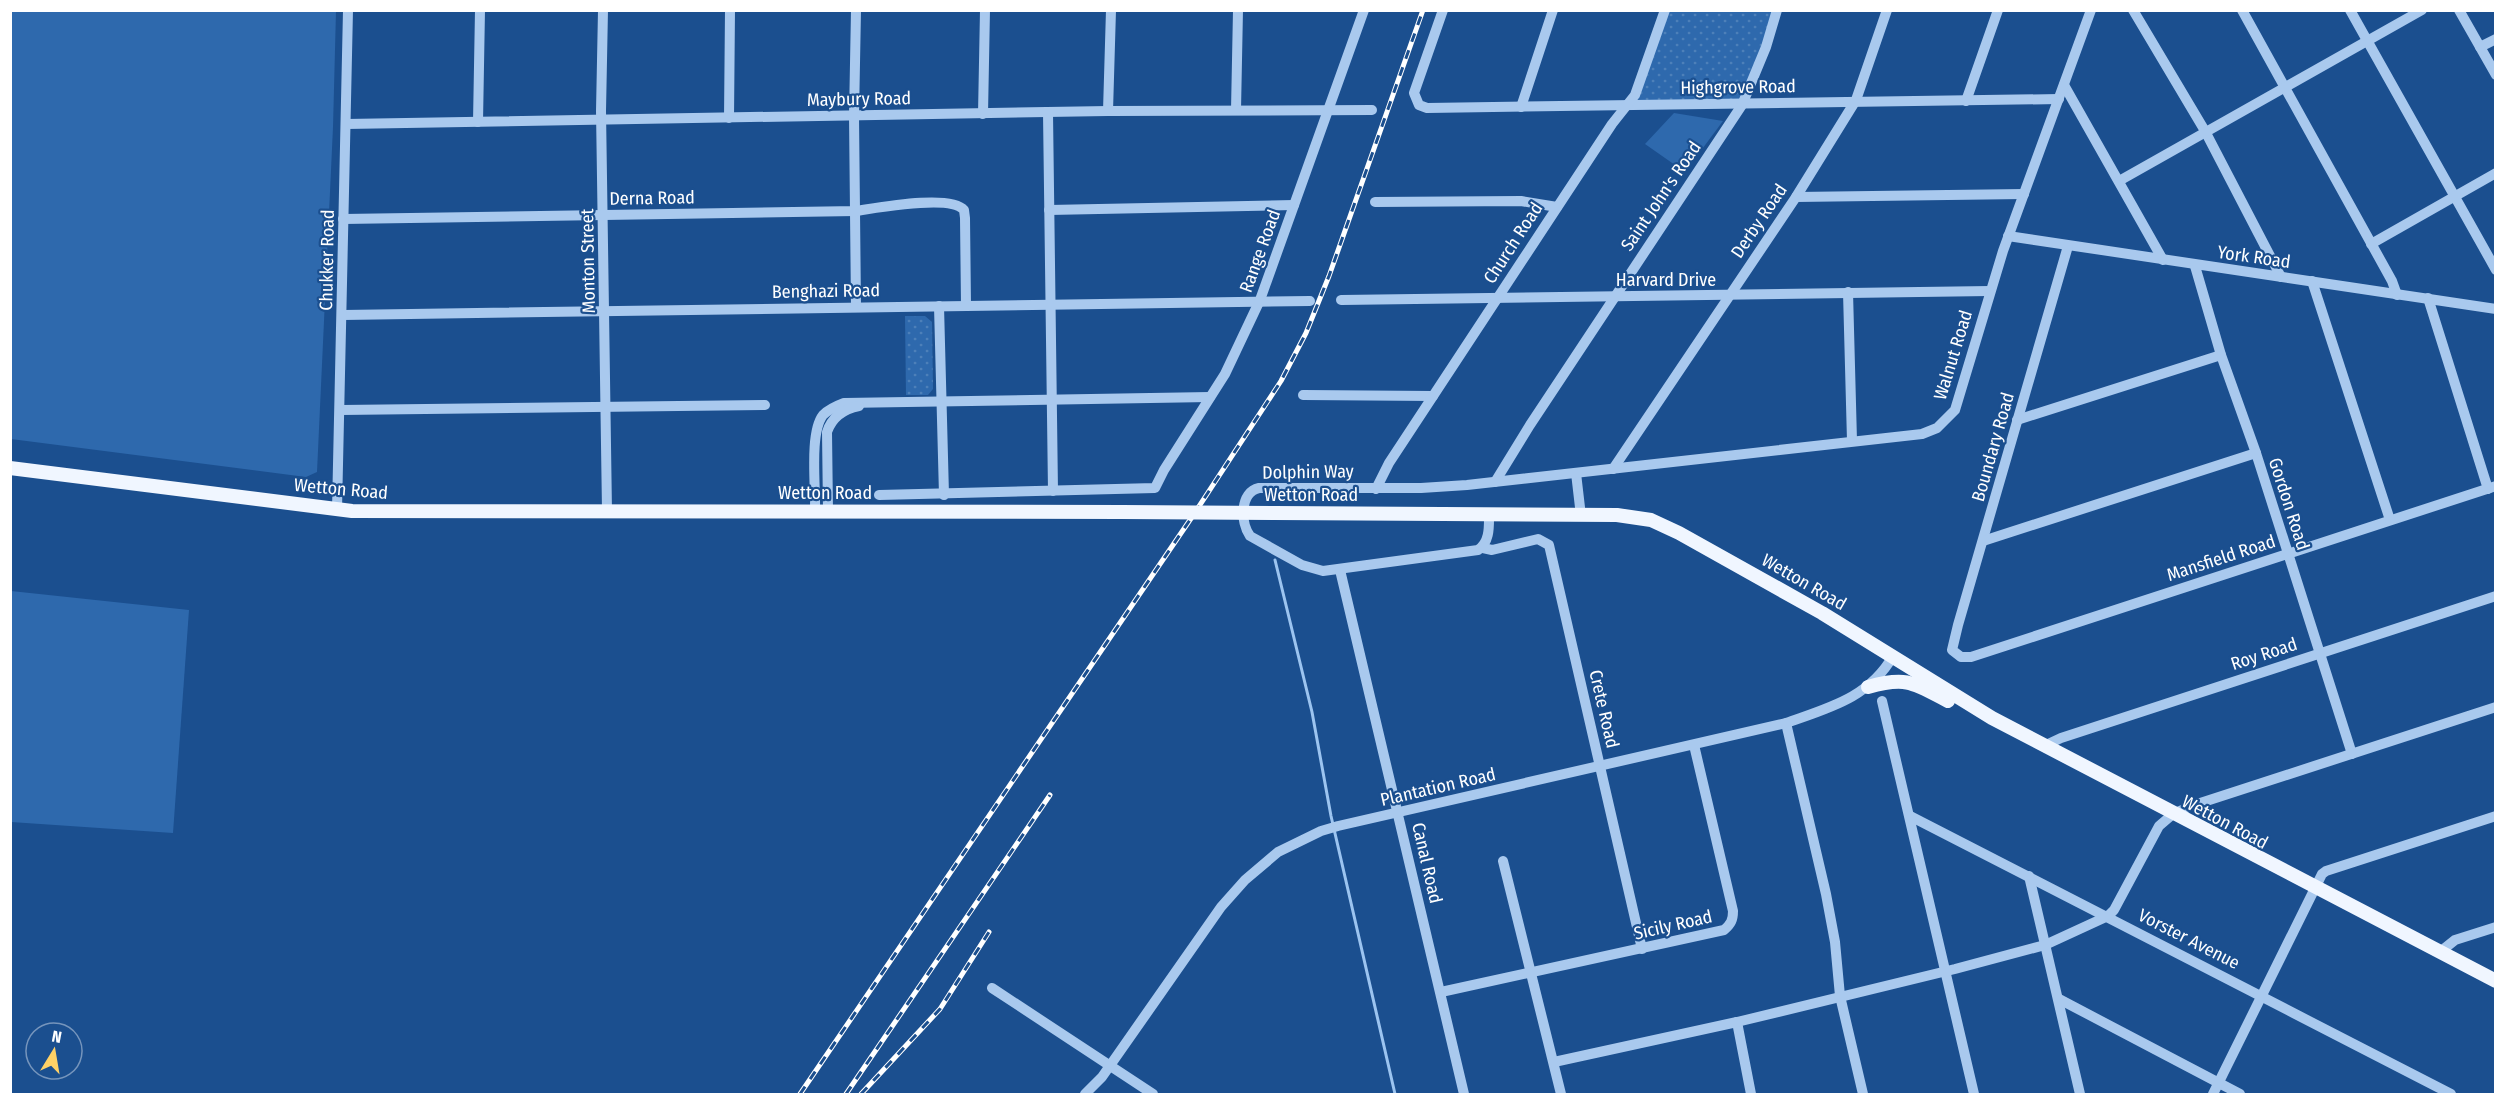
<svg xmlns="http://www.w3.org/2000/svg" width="2506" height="1105" font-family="'Fira Sans Condensed',sans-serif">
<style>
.park{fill:url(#park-dots)}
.garden{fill:#2e69ad}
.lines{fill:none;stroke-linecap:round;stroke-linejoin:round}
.stream{stroke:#9cc4f0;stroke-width:3}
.minor{stroke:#a9c9ee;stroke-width:10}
.major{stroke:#f0f6ff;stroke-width:14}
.rail-casing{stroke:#fff;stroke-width:5}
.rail{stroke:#1b4f8f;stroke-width:3;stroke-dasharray:9;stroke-linecap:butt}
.major-bridge{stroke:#f0f6ff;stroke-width:14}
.labels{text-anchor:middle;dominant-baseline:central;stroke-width:4.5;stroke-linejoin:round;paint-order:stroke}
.street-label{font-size:18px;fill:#fff;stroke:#1b4f8f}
</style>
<defs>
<pattern id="park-dots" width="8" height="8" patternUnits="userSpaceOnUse" patternTransform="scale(1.5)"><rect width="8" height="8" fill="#2e69ad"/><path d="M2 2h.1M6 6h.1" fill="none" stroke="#4d80b9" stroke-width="1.8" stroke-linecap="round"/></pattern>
</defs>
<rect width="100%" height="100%" fill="#1b4f8f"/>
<!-- park -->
<g class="park">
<path d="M 1666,11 L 1779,11 L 1745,105 L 1629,105 Z"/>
<path d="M 905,316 L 925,316 L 932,322 L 933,389 L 928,395 L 906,395 Z"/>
</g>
<!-- garden -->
<g class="garden">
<path d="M 11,10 L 336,11 L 333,127 L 317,472 L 306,477 L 11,439 Z"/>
<path d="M 1674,113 L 1723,121 L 1685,172 L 1645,144 Z"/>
<path d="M 11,591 L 189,610 L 173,833 L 11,822 Z"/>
</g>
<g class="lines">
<!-- stream -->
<path class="stream" d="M 1275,560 L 1312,712 L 1331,816 L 1395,1094"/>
<!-- minor -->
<g class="minor">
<path d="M 603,10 L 601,111 L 607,511"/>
<path d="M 856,10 L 854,116 L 856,307"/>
<path d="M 1443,10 L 1414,93 L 1419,105 L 1427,108 L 2059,99"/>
<path d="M 2133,10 L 2205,131 L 2281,277"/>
<path d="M 2242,10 L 2392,281 L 2397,295"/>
<path d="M 2350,10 L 2496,270"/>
<path d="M 2459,10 L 2496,75"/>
<path d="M 2480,47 L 2496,39"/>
<path d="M 2064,85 L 2163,260"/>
<path d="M 1966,101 L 1998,10"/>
<path d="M 1521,107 L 1553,10"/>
<path d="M 1236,110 L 1238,10"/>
<path d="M 1108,111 L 1111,10"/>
<path d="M 1048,113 L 1053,491"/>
<path d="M 983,114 L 985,10"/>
<path d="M 729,118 L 730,10"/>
<path d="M 478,122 L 480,10"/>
<path d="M 346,124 L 1108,111 L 1372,110"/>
<path d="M 2119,181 L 2422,10"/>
<path d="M 1796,197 L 2024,194"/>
<path d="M 1375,202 L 1521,201 L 1557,207"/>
<path d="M 1049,210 L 1294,205"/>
<path d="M 343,219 L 856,211 C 877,208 950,194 964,210 L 965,218 L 966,305"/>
<path d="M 2008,236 L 2496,309"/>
<path d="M 2371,244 L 2496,173"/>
<path d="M 2068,246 L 1958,625 L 1952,650 L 1961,657 L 1971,657 L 2496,486"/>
<path d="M 2195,266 L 2221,355 L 2256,453 L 2352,754"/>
<path d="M 2312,281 L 2390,520"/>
<path d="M 1848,292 L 1852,441"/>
<path d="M 2428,298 L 2488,489"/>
<path d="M 1341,300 L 1990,291"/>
<path d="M 939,306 L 944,495"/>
<path d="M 343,315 L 1310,301"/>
<path d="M 1303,395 L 1433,396"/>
<path d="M 341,410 L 765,405"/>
<path d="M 2017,420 L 2221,355"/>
<path d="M 1613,469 L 1796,197 L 1856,100 L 1887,10"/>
<path d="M 1576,473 L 1581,516"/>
<path d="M 1495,482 L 1530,425 L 1742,105 L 1766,47 L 1777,10"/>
<path d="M 1376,489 L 1389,463 L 1612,124 L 1635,95 L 1665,10"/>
<path d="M 879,495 L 1155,488 L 1164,470 L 1225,374 L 1260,300 L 1364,10"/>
<path d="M 337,510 L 348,10"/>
<path d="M 815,511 C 816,488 809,433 823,415 C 829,409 836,406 844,403 L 1210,397"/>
<path d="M 828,511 L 827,432 C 832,417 844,409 859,406"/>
<path d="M 1489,514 C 1489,527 1490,542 1478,550 L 1323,571 L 1302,565 L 1250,536 C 1240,522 1240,492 1259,488 L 1421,488 L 1467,485 L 1922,434 L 1937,428 L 1955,410 L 2003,251 L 2091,10"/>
<path d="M 1983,541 L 2256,453"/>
<path d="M 1483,548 L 1492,550 L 1538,539 L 1549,545 L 1642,949"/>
<path d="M 1340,570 L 1464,1094"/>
<path d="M 1882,701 L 1974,1094"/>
<path d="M 1786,723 L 1826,894 L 1835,942 L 1840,996 L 1863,1094"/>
<path d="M 2044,746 L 2061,738 L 2496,596"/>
<path d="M 1910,816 L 2451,1094"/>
<path d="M 1503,861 L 1561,1094"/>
<path d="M 2029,876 L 2080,1094"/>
<path d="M 2440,952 L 2455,940 L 2496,927"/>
<path d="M 992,988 L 1153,1094"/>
<path d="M 1441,992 L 1724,930 C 1731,924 1733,920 1733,911 L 1694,745"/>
<path d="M 2059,999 L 2240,1094"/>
<path d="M 1737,1022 L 1751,1094"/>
<path d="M 1554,1062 L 1737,1022 L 1955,969 L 2045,945 L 2108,916 L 2114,910 L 2159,826 L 2173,814 L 2191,806 L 2496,707"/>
<path d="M 1085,1094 L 1102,1077 L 1221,907 L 1245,880 L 1278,852 L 1321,831 L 1338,826 L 1786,723 C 1828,708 1869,698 1893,656"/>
<path d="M 2213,1094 L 2322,874 L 2326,871 L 2496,816"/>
</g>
<!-- major -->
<g class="major">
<path d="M 10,468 L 352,511 L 1122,512"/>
<path d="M 1274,513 L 1617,515 L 1651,520 L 1679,533 L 1822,613 L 1992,718 L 2496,981"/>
<path d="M 1868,687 C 1907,676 1914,683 1948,701"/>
</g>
<defs>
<g id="rail">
<path d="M 800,1094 L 1194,514 L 1281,381 L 1306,333 L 1329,276 L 1423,10"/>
<path d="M 846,1094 L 1050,795"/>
<path d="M 861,1094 L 940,1009 L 989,932"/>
</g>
</defs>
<!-- rail casing -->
<use href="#rail" class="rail-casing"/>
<!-- rail -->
<use href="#rail" class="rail"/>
<!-- major-bridge -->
<path class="major-bridge" d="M 1122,512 L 1274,513"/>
</g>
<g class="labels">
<!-- street labels -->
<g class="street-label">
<text transform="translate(1738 87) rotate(-1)">Highgrove Road</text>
<text transform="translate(859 99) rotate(-1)">Maybury Road</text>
<text transform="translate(1661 196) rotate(-56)">Saint John's Road</text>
<text transform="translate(652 198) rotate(-1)">Derna Road</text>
<text transform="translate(1759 221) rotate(-56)">Derby Road</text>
<text transform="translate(1513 243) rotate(-57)">Church Road</text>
<text transform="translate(1260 251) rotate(-70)">Range Road</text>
<text transform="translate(2254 257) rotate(8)">York Road</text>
<text transform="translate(327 260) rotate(-89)">Chukker Road</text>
<text transform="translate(588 261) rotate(-91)">Monton Street</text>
<text x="1666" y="280">Harvard Drive</text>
<text transform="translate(826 291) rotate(-1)">Benghazi Road</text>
<text transform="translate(1953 355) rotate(-73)">Walnut Road</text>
<text transform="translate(1993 447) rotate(-74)">Boundary Road</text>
<text transform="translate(1308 472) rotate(-1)">Dolphin Way</text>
<text transform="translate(341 489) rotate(5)">Wetton Road</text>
<text x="825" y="493">Wetton Road</text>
<text x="1311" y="495">Wetton Road</text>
<text transform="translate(2289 504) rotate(72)">Gordon Road</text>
<text transform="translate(2221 558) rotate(-18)">Mansfield Road</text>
<text transform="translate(1804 582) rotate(30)">Wetton Road</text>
<text transform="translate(2264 654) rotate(-18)">Roy Road</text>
<text transform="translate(1604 709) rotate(77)">Crete Road</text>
<text transform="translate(1438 787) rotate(-13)">Plantation Road</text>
<text transform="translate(2225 822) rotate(28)">Wetton Road</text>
<text transform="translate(1427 863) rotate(77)">Canal Road</text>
<text transform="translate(1673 925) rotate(-13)">Sicily Road</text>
<text transform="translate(2189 939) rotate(27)">Vorster Avenue</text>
</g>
</g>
<!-- border -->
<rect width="2506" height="1105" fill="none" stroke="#ffffff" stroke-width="24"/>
<!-- north arrow -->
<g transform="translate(54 1051) rotate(11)"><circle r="28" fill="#1b4f8f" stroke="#7695bc" stroke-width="1.5"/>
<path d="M0-4.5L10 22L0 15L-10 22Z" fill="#ffd166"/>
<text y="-9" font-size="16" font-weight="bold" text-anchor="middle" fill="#ffffff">N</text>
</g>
</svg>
